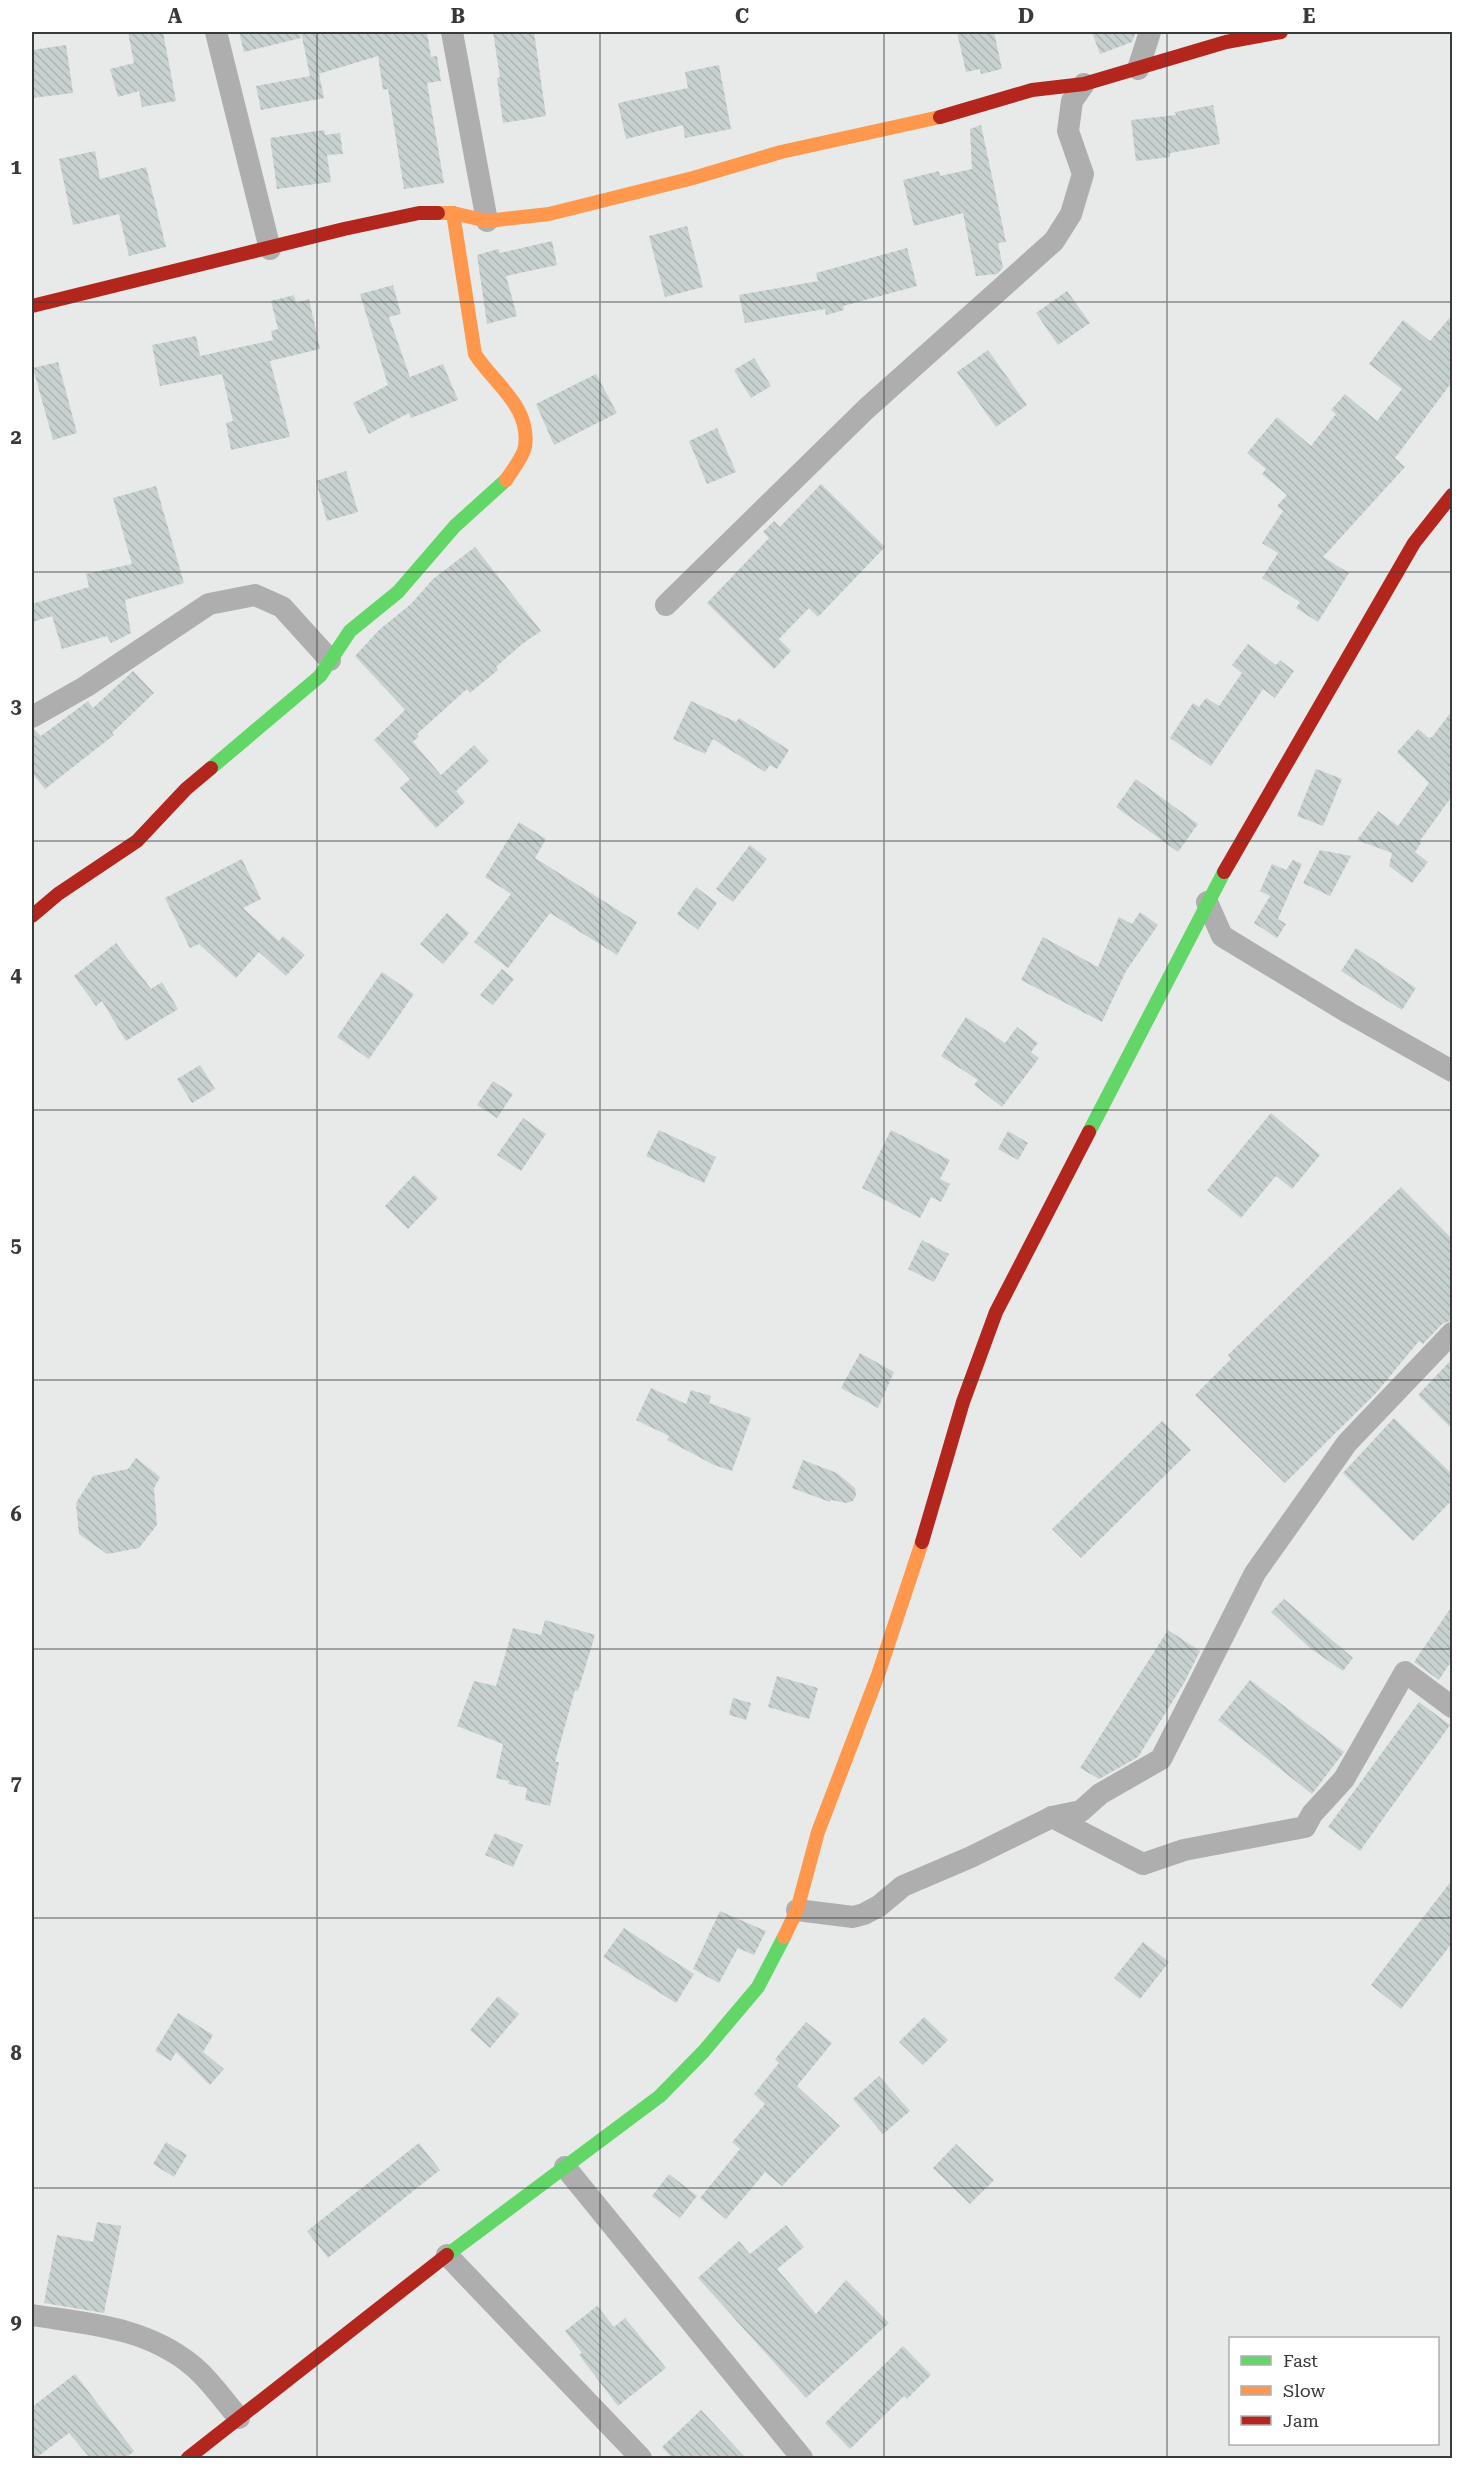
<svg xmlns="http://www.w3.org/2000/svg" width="1484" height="2490" font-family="'Roboto Serif',serif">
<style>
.building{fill:url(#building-back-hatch)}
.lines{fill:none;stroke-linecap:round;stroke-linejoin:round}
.street{stroke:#afaeaf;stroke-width:22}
.fast{stroke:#63d668;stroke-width:14}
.slow{stroke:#ff974d;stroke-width:14}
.jam{stroke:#b3261e;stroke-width:14}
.grid{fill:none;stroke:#383a3a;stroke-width:1.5;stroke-opacity:0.55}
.neatline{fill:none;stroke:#383a3a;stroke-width:2}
.grid-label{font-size:20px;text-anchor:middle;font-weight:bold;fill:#383a3a}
</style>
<defs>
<pattern id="building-back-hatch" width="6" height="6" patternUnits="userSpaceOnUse" patternTransform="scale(1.5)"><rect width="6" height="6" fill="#c7d2d0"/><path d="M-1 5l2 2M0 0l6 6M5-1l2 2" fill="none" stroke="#acb5b3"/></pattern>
</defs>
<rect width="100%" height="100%" fill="#e7eae9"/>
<!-- building -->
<g class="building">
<path d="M 128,32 L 163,32 L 176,101 L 142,107 L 139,91 L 118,97 L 110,69 L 134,63 Z"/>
<path d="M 239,32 L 300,32 L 301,38 L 244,52 Z"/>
<path d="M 301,32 L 427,32 L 431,57 L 437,56 L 441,81 L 427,83 L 444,183 L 404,189 L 388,89 L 383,90 L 378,56 L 315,75 L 319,74 L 324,98 L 261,110 L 256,86 L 310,76 Z"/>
<path d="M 493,32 L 534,32 L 546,116 L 503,123 L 497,78 L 500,77 Z"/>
<path d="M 957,32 L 994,32 L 1002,69 L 981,74 L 980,69 L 966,72 Z"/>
<path d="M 1092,32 L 1136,32 L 1132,42 L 1100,54 Z"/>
<path d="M 66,45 L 73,93 L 32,98 L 32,50 Z"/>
<path d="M 719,65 L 731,129 L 685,138 L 683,125 L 626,139 L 618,103 L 688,88 L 685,72 Z"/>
<path d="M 1213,105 L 1220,144 L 1170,153 L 1170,157 L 1136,161 L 1131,120 L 1176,115 L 1175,112 Z"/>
<path d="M 981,125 L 1006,242 L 998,243 L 1003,268 L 997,274 L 976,276 L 963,213 L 914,226 L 903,180 L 939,171 L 940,176 L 972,169 L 970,129 Z"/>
<path d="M 324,130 L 325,135 L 340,133 L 343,154 L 327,155 L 331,182 L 277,189 L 270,138 Z"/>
<path d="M 95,151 L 100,179 L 146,167 L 166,247 L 129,256 L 119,214 L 73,225 L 59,159 Z"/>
<path d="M 687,226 L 703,287 L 665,297 L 649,236 Z"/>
<path d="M 552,241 L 557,265 L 506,276 L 517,316 L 487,324 L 477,255 L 498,249 L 500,253 Z"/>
<path d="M 907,248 L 917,286 L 843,306 L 844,310 L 826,315 L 825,309 L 745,323 L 739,295 L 818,281 L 816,273 Z"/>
<path d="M 393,285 L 401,314 L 389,317 L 410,377 L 443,364 L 458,400 L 411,418 L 409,413 L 369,434 L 353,403 L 388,385 L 360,294 Z"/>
<path d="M 1067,291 L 1090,323 L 1058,345 L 1036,313 Z"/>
<path d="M 294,295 L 296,303 L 309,299 L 320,349 L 270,361 L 290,437 L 231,450 L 226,423 L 233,421 L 222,374 L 160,386 L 152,345 L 196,336 L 200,356 L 273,340 L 271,331 L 278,329 L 271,301 Z"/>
<path d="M 1452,315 L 1452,382 L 1395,458 L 1405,467 L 1323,557 L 1349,573 L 1318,622 L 1296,608 L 1300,602 L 1262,578 L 1278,553 L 1262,543 L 1283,511 L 1277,506 L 1287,495 L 1262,474 L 1266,469 L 1247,453 L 1277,417 L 1311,446 L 1336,414 L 1331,410 L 1345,394 L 1377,421 L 1402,389 L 1369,364 L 1403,320 L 1430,341 Z"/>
<path d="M 988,350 L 1027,405 L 996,427 L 957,372 Z"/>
<path d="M 754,358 L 771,386 L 751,398 L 734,370 Z"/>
<path d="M 58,362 L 77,433 L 53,440 L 33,368 Z"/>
<path d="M 596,374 L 617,413 L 554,445 L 536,404 Z"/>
<path d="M 717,428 L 736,472 L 707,484 L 689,441 Z"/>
<path d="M 346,471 L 358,512 L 327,521 L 316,481 Z"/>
<path d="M 821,484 L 885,547 L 818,617 L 809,608 L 779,639 L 791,651 L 774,669 L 707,603 L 769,538 L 763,532 L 774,521 L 780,527 Z"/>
<path d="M 156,486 L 184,583 L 125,600 L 131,633 L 111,643 L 107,636 L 62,649 L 52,616 L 32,622 L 32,604 L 89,587 L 86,574 L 132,564 L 113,498 Z"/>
<path d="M 475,547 L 541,631 L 522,644 L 496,667 L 498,670 L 470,693 L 467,689 L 417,734 L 419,736 L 413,742 L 441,775 L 474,745 L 489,761 L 456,791 L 465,802 L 436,828 L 400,788 L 410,779 L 374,740 L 405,710 L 355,656 L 379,630 L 411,604 L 433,579 Z"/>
<path d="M 1248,644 L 1276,665 L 1280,660 L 1294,671 L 1275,698 L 1263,689 L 1211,766 L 1170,738 L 1193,703 L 1199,707 L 1206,698 L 1219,706 L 1242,673 L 1232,665 Z"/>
<path d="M 133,671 L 154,693 L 112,733 L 114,735 L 45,789 L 32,773 L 32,730 L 35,730 L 41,736 L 88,701 L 93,708 Z"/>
<path d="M 691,701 L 736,722 L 739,718 L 789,750 L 777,769 L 770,765 L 765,772 L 713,739 L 705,754 L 673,739 Z"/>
<path d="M 1452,711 L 1452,796 L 1419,842 L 1421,843 L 1415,852 L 1428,862 L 1412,883 L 1389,866 L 1392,853 L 1357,840 L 1378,811 L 1398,826 L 1429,783 L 1397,752 L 1418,729 L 1429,738 L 1432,737 Z"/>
<path d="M 1316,769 L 1342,779 L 1323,826 L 1297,816 Z"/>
<path d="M 1136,779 L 1198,824 L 1178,852 L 1116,807 Z"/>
<path d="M 519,822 L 546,839 L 535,858 L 637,922 L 617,955 L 550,913 L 508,968 L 474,942 L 511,894 L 485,877 Z"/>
<path d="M 750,845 L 767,859 L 733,902 L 716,889 Z"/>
<path d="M 1320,850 L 1351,856 L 1330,896 L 1303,883 Z"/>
<path d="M 242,859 L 261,899 L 243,908 L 279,941 L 283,936 L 305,955 L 286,976 L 259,952 L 236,978 L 199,944 L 190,948 L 165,898 Z"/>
<path d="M 1293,860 L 1302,864 L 1278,919 L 1286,924 L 1277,938 L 1254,923 L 1270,896 L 1260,891 L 1272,864 L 1286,870 Z"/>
<path d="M 696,887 L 717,903 L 698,930 L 677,914 Z"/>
<path d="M 1140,912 L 1158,925 L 1126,971 L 1102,1022 L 1021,980 L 1043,937 L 1098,967 L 1119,917 L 1132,924 Z"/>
<path d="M 447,913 L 469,933 L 443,964 L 420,944 Z"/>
<path d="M 116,943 L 151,989 L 162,982 L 178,1009 L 126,1041 L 102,1001 L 96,1006 L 74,976 Z"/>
<path d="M 1356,948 L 1416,988 L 1402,1010 L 1341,971 Z"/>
<path d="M 502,969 L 514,979 L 493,1005 L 480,995 Z"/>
<path d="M 382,972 L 414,994 L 369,1059 L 337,1037 Z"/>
<path d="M 966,1017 L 1005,1043 L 1017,1027 L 1038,1043 L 1031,1052 L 1039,1058 L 1002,1107 L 974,1085 L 978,1080 L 941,1056 Z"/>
<path d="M 200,1065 L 215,1089 L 192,1103 L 177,1079 Z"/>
<path d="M 493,1081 L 513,1094 L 497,1118 L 477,1105 Z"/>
<path d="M 1271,1113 L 1320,1155 L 1292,1189 L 1276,1176 L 1241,1218 L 1207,1190 Z"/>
<path d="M 523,1118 L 546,1134 L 521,1171 L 497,1155 Z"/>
<path d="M 659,1130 L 716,1157 L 704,1183 L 646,1156 Z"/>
<path d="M 891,1130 L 950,1160 L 940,1179 L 950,1184 L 941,1202 L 931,1197 L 920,1218 L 862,1188 Z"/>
<path d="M 1008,1131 L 1028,1143 L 1018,1160 L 998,1149 Z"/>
<path d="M 414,1175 L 438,1198 L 408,1229 L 385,1206 Z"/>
<path d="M 1401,1187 L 1452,1239 L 1452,1320 L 1442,1324 L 1423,1344 L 1419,1341 L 1376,1393 L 1285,1483 L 1195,1395 L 1231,1359 L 1228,1355 Z"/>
<path d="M 922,1240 L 949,1254 L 934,1282 L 908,1269 Z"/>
<path d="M 860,1353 L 894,1372 L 878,1408 L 841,1388 Z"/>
<path d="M 1452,1359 L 1452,1429 L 1418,1395 Z"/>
<path d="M 651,1388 L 686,1404 L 691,1390 L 711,1396 L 709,1403 L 751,1418 L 732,1471 L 714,1465 L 667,1440 L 669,1436 L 636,1420 Z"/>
<path d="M 1394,1418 L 1452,1474 L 1452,1500 L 1413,1541 L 1343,1473 Z"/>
<path d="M 1162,1421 L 1191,1450 L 1081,1558 L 1052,1529 Z"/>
<path d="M 136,1458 L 160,1477 L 154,1488 L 157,1525 L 139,1548 L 107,1554 L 79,1534 L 76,1503 L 93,1476 L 128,1469 Z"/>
<path d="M 803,1460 L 837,1473 L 855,1488 L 856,1495 L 853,1501 L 847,1503 L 831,1500 L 830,1502 L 792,1488 Z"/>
<path d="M 1284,1599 L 1353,1658 L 1343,1671 L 1311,1649 L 1271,1612 Z"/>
<path d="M 1452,1606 L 1452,1660 L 1439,1680 L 1414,1662 Z"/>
<path d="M 545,1620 L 595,1635 L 578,1691 L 575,1690 L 555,1762 L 559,1762 L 550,1806 L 525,1800 L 527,1788 L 508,1784 L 509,1781 L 496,1778 L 503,1744 L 457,1726 L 474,1681 L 496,1686 L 513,1628 L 541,1635 Z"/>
<path d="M 1168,1630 L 1200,1651 L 1184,1683 L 1138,1757 L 1099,1779 L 1080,1768 Z"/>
<path d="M 777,1676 L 818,1688 L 809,1719 L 768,1707 Z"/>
<path d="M 1250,1680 L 1344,1752 L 1312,1794 L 1218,1720 Z"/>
<path d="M 733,1698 L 751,1703 L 746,1720 L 729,1715 Z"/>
<path d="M 1419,1702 L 1450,1725 L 1360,1851 L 1328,1827 Z"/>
<path d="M 495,1833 L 523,1845 L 513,1867 L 485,1855 Z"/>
<path d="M 1452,1880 L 1452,1943 L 1401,2009 L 1371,1985 Z"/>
<path d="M 720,1911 L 766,1931 L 754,1955 L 738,1948 L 719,1983 L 693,1969 Z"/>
<path d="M 624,1928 L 694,1974 L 676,2003 L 603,1957 Z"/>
<path d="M 1143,1942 L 1169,1962 L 1140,1999 L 1114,1978 Z"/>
<path d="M 498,1996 L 519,2014 L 490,2048 L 470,2030 Z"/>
<path d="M 178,2013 L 213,2035 L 203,2052 L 224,2069 L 210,2085 L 176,2052 L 171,2061 L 155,2051 Z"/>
<path d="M 924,2017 L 948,2040 L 923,2065 L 899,2042 Z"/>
<path d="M 806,2022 L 832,2043 L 797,2086 L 840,2126 L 782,2186 L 765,2172 L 726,2219 L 700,2198 L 740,2149 L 732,2142 L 765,2104 L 754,2094 L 779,2063 L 775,2059 Z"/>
<path d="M 879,2076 L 910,2111 L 883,2134 L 853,2099 Z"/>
<path d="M 166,2142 L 187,2155 L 174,2177 L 153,2164 Z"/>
<path d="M 419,2143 L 440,2170 L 328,2258 L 307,2231 Z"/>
<path d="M 956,2144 L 994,2180 L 970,2204 L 933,2168 Z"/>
<path d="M 669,2174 L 697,2196 L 680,2218 L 652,2196 Z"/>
<path d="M 97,2222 L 121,2226 L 104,2313 L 44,2303 L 57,2235 L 93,2242 Z"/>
<path d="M 786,2225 L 804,2247 L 777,2269 L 816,2314 L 846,2280 L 889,2323 L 806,2398 L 698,2278 L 739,2241 L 750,2254 Z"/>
<path d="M 597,2306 L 614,2327 L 625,2318 L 666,2368 L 618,2406 L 579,2355 L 582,2353 L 565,2331 Z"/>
<path d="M 903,2346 L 931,2375 L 907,2399 L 904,2396 L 850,2449 L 825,2423 Z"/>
<path d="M 75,2374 L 134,2451 L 126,2458 L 90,2458 L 69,2433 L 36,2458 L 32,2458 L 32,2407 Z"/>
<path d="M 701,2410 L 746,2458 L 672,2458 L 662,2447 Z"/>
</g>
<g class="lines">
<!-- street -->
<g class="street">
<path d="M 216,32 L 270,249"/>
<path d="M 452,32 L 487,221"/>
<path d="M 1138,69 L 1150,32"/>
<path d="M 666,605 L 866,409 L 1054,241 L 1071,214 L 1083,174 L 1068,131 L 1072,101 L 1084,84"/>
<path d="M 32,717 L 85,687 L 209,604 L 255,595 L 282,607 L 330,660"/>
<path d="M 1207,902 L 1222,936 L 1349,1013 L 1452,1071"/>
<path d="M 1052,1817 L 1143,1864 L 1184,1850 L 1305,1827 L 1312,1814 L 1344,1779 L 1405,1672 L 1452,1707"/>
<path d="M 797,1910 L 853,1917 L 864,1914 L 879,1906 L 903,1886 L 971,1857 L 1052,1817 L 1081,1811 L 1100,1794 L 1161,1759 L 1255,1573 L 1347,1443 L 1452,1333"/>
<path d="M 565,2167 L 802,2458"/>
<path d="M 447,2255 L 641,2458"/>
<path d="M 32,2315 C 89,2324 146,2327 193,2366 C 210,2380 224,2401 239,2418"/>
</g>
<!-- fast -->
<g class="fast">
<path d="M 211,768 L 320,676 L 350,631 L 398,592 L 455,526 L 506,480"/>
<path d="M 1089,1132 L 1224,872"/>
<path d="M 447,2255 L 660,2096 L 704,2051 L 758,1987 L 784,1937"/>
</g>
<!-- slow -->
<g class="slow">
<path d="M 438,213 L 453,213 L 487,221 L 549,214 L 693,178 L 781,152 L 940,117"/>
<path d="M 453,213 L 475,354 C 494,384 531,406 525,447 C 523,457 512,471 506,480"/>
<path d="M 784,1937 L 797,1910 L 818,1832 L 878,1675 L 922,1542"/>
</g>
<!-- jam -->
<g class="jam">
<path d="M 940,117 L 1032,90 L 1084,84 L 1226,42 L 1281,32"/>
<path d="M 32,306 L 344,229 L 419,213 L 438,213"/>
<path d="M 1224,872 L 1414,543 L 1452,495"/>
<path d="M 32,916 L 58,894 L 137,841 L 186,789 L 211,768"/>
<path d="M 922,1542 L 963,1402 L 996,1312 L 1089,1132"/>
<path d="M 188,2458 L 447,2255"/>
</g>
</g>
<!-- grid -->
<path class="grid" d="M 317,32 L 317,2458M 600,32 L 600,2458M 884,32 L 884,2458M 1167,32 L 1167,2458M 32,302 L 1452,302M 32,572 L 1452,572M 32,841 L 1452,841M 32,1110 L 1452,1110M 32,1380 L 1452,1380M 32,1649 L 1452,1649M 32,1918 L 1452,1918M 32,2188 L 1452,2188"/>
<!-- border -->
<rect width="1484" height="2490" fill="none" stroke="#ffffff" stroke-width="66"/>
<!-- legend -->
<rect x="1229" y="2337" width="210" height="108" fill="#ffffff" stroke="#afb0b0" stroke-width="1.5"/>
<rect x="1241" y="2356" width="30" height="9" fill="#63d668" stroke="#afb0b0" stroke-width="1.5"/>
<text x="1283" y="2367" font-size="18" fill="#383a3a">Fast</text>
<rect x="1241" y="2386" width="30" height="9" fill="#ff974d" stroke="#afb0b0" stroke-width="1.5"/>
<text x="1283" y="2397" font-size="18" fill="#383a3a">Slow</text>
<rect x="1241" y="2416" width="30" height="9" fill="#b3261e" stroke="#afb0b0" stroke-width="1.5"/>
<text x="1283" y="2427" font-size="18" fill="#383a3a">Jam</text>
<rect x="33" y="33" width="1418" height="2424" class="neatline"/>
<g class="grid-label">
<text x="175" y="23">A</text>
<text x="458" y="23">B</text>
<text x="742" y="23">C</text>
<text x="1026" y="23">D</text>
<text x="1309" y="23">E</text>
<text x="16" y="174">1</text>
<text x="16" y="444">2</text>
<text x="16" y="713">3</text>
<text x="16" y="982">4</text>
<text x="16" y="1252">5</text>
<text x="16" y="1521">6</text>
<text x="16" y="1790">7</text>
<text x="16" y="2060">8</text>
<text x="16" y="2329">9</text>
</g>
</svg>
